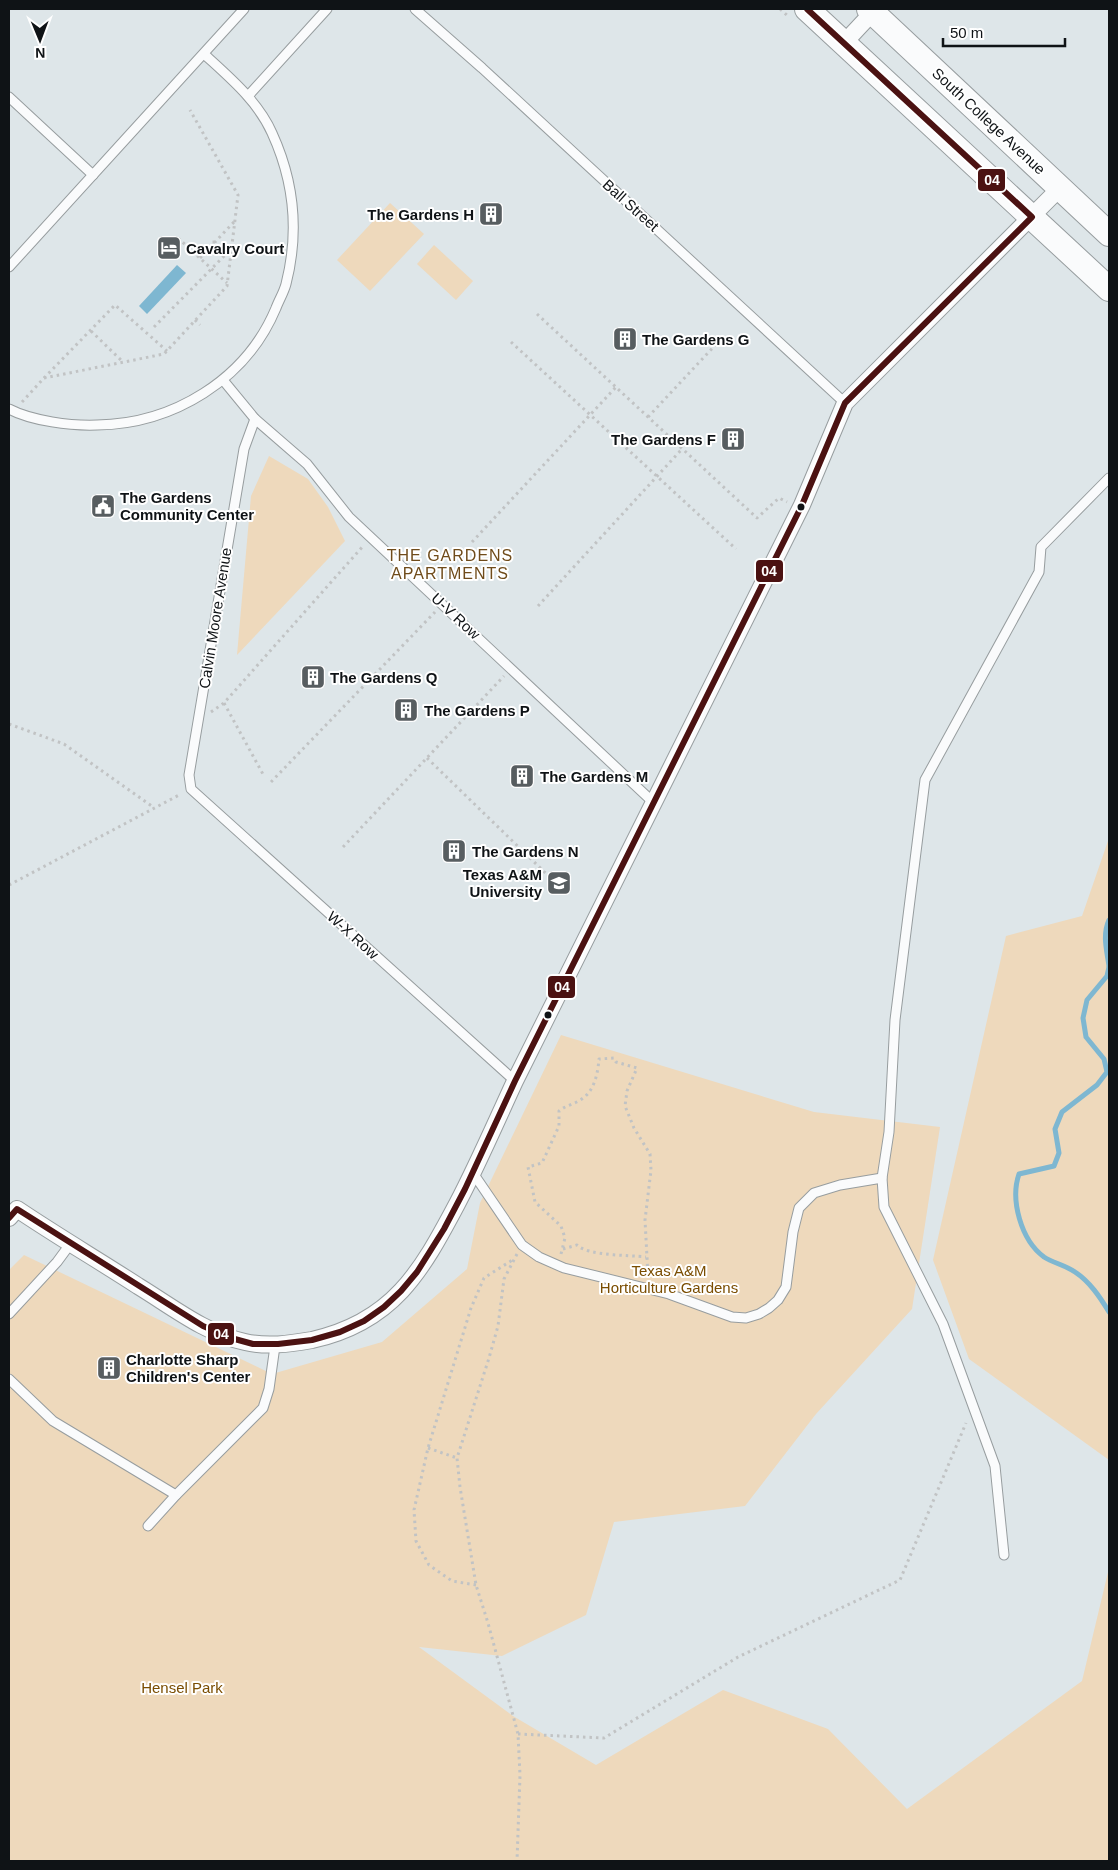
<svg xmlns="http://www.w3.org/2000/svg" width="1118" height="1870" font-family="Arial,sans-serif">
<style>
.green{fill:#eed9bc}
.water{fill:#7eb7d1}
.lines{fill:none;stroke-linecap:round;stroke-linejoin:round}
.stream{stroke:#7eb7d1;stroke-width:5}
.service-casing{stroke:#979d9f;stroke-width:11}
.minor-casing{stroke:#979d9f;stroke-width:18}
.secondary-casing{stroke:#979d9f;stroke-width:26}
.path{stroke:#c1c3c4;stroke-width:3;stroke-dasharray:2.5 4;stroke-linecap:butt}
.service{stroke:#fafbfc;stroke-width:9}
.minor{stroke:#fafbfc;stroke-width:16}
.secondary{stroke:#fafbfc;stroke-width:24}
.bus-1-casing{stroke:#fff;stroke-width:10}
.bus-1{stroke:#4b1212;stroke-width:6}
.bus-dot{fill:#0f1316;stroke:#fff;stroke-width:2}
.labels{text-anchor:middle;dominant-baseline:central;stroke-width:4;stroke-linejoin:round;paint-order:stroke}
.street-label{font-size:15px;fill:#0f1316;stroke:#fff}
.poi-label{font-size:15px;font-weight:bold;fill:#0f1316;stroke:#fff;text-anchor:start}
.park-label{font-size:15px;fill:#7a4d01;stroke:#fff}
.neighbourhood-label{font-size:16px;letter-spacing:1px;fill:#6f4b1a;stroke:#fff}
.line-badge{stroke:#fff;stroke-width:2}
.badge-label{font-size:14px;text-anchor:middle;font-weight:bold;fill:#fff}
</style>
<rect width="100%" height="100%" fill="#dee6e9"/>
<!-- green -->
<g class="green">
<path d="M 390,203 L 424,234 L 370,291 L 337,260 Z"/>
<path d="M 434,245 L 473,281 L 456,300 L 417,264 Z"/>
<path d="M 269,456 L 308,479 L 328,507 L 345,541 L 237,655 L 251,496 Z"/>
<path d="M 1109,838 L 1109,1460 L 969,1359 L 933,1260 L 1006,936 L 1082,916 Z"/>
<path d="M 561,1035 L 814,1112 L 940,1127 L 912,1309 L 816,1414 L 745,1506 L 614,1522 L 586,1615 L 502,1656 L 419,1647 L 513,1716 L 596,1765 L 723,1690 L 828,1729 L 907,1809 L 1082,1681 L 1109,1568 L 1109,1861 L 9,1861 L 9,1270 L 24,1255 L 272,1374 L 382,1342 L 467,1269 L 480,1203 Z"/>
</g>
<!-- water -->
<path class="water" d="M 177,265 L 186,273 L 147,314 L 139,306 Z"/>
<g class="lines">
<!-- stream -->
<g class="stream">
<path d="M 1109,920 C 1102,935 1107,951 1109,966"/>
<path d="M 1109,967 L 1107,976 L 1087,1000 L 1083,1018 L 1086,1037 L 1104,1059 L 1107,1072 L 1097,1085 L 1062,1112 L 1055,1129 L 1059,1153 L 1054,1166 L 1019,1174 C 1010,1200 1021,1240 1044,1257 C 1053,1263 1065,1265 1075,1272 C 1090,1282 1100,1297 1109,1312"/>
</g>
<defs>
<g id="service">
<path d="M 415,9 L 482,68 L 845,403"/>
<path d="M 248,96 L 327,9"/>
<path d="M 9,97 L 93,175"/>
<path d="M 9,267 L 244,9"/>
<path d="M 223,380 L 255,419 L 307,464 L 349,517 L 654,803"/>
<path d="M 9,409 C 32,421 71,426 97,425 C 173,424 246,380 276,308 C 279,300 284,292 286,284 C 299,233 294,181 272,133 C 258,101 229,77 204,54"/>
<path d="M 255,419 L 244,449 L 189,775 L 191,789 L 515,1081"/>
<path d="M 473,1173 L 522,1245 L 539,1257 L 564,1268 L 669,1294 L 732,1317 L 746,1318 L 759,1314 L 769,1308 L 778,1300 L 786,1287 L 793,1232 L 799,1208 L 814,1193 L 840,1185 L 882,1178"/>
<path d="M 9,1314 L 57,1262 L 71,1243"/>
<path d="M 9,1379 L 53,1421 L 176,1495"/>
<path d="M 148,1526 L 176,1495 L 263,1408 L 269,1389 L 275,1346"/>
<path d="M 1004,1555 L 995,1466 L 943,1324 L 884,1207 L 882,1178 L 889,1132 L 895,1020 L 925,780 L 1039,572 L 1041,547 L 1109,478"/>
</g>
<g id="minor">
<path d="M 844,43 L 873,12 L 878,9"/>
<path d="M 9,1218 L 17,1209 C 57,1236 98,1260 138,1286 C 171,1306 206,1334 245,1342 C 267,1347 289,1344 312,1340 C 393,1322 421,1272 457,1204 C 478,1164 496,1122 515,1081 L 802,505 L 845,403 L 1060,188"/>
</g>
<g id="secondary">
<path d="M 807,9 L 1109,289"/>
<path d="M 869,9 L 1109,234"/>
</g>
</defs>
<!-- service casing -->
<use href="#service" class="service-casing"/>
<!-- minor casing -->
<use href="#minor" class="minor-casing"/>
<!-- secondary casing -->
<use href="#secondary" class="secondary-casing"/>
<!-- path -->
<g class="path">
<path d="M 780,9 L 789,17"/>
<path d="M 178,238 L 227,283"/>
<path d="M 215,242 L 212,242 L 212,246 L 215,246 L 215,242 L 234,222"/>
<path d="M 200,258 L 212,246"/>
<path d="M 537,314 L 757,518 L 779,498 L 787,502"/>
<path d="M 195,320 L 200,325"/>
<path d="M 154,327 L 231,249"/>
<path d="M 91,331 L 123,362"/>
<path d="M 511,342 L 736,549"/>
<path d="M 44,378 L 115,305 L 167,351"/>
<path d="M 22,402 L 44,378 L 164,354 L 227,286 L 238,195 L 190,110"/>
<path d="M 648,417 L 721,339"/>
<path d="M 472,542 L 616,387"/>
<path d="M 538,606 L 682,449"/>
<path d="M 224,703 L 264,776"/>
<path d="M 211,712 L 224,703 L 364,545"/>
<path d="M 9,724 L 64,744 L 153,807"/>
<path d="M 427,758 L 565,892"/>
<path d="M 271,782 L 435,612"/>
<path d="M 343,847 L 504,676"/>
<path d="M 9,885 L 181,794"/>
<path d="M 563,1249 L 577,1245 C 588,1256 629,1255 646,1257"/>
<path d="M 517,1254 L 504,1279 L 498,1326 L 489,1358 L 457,1458 L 460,1487 L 476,1585 L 488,1623 L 518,1734 L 520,1775 L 517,1861"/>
<path d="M 561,1254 L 565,1238 L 561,1226 L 535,1202 L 528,1167 L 542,1163 L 559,1126 L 559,1111 C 566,1105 576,1104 583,1098 C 595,1090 598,1071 599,1059 L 614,1058 L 616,1062 L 637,1068 L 627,1091 L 625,1106 L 634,1128 L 650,1154 L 651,1170 L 645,1220 L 648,1276"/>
<path d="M 428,1448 L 457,1458"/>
<path d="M 476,1585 L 452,1581 L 429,1565 L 416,1541 L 414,1510 L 428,1448 L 471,1308 L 484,1278 L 514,1259"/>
<path d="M 518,1734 L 604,1738 L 738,1657 L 900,1580 L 966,1423"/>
</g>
<!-- service -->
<use href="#service" class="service"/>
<!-- minor -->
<use href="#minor" class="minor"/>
<!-- secondary -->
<use href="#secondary" class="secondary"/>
<defs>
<path id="bus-1" d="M 9,1218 L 17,1209 L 203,1326 L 231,1338 L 253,1344 L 278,1344 L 312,1340 L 340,1332 L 364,1321 L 384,1307 L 401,1291 L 417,1272 L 444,1229 L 465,1189 L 515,1081 L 802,505 L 845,403 L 1032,217 L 807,9"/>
</defs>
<!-- bus-1 casing -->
<use href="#bus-1" class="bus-1-casing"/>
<!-- bus-1 -->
<use href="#bus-1" class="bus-1"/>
</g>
<!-- icons -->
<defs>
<symbol id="building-square" viewBox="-11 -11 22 22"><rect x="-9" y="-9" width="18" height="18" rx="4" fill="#575d60" stroke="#fff"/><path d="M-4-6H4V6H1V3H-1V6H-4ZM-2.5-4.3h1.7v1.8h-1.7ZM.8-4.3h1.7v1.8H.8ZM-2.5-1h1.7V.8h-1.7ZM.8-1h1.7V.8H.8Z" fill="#fff"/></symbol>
<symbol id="hotel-square" viewBox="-11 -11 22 22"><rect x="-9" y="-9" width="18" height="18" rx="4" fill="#575d60" stroke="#fff"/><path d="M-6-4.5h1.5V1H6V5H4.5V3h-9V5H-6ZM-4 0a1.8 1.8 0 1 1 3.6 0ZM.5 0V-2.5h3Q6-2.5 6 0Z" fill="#fff"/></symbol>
<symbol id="civic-square" viewBox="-11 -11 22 22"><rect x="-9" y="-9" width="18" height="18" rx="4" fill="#575d60" stroke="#fff"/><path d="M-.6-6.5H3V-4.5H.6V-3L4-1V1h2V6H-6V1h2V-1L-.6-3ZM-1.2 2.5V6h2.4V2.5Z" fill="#fff"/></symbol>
<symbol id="university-square" viewBox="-11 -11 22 22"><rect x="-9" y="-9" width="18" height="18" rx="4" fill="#575d60" stroke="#fff"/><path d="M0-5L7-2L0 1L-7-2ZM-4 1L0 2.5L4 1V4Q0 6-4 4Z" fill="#fff"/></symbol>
</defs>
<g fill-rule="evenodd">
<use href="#building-square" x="477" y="200" width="28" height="28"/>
<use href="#hotel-square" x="155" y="234" width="28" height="28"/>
<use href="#building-square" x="611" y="325" width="28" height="28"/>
<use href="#building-square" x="719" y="425" width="28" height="28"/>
<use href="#civic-square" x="89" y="492" width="28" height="28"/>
<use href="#building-square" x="299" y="663" width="28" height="28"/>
<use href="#building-square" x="392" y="696" width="28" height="28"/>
<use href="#building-square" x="508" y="762" width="28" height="28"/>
<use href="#building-square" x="440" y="837" width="28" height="28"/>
<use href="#university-square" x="545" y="869" width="28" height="28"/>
<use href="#building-square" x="95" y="1354" width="28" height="28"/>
</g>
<!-- markers -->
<g class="bus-dot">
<circle cx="801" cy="507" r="4.5"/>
<circle cx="548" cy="1015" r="4.5"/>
</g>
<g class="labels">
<!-- street labels -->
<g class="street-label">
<text transform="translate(989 121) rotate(43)">South College Avenue</text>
<text transform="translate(631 205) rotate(42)">Ball Street</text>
<text transform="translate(456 616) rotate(43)">U-V Row</text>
<text transform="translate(215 618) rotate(-81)">Calvin Moore Avenue</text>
<text transform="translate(353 935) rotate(42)">W-X Row</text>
</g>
<!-- poi labels -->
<g class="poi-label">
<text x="474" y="214" text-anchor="end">The Gardens H</text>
<text x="186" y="248">Cavalry Court</text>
<text x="642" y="339">The Gardens G</text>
<text x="716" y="439" text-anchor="end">The Gardens F</text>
<text x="120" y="497">The Gardens<tspan x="120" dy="17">Community Center</tspan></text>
<text x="330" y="677">The Gardens Q</text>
<text x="424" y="710">The Gardens P</text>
<text x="540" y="776">The Gardens M</text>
<text x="472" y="851">The Gardens N</text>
<text x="542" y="874" text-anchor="end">Texas A&amp;M<tspan x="542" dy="17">University</tspan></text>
<text x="126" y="1359">Charlotte Sharp<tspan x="126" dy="17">Children's Center</tspan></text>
</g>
<!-- park labels -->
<g class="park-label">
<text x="669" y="1270">Texas A&amp;M<tspan x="669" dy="17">Horticulture Gardens</tspan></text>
<text x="182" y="1687">Hensel Park</text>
</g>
<!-- neighbourhood labels -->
<g class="neighbourhood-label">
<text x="450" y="555">THE GARDENS<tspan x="450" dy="18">APARTMENTS</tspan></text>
</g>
</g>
<g class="line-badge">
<rect x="977" y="168" width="29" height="24" rx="5" fill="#4b1212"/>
<rect x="755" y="559" width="29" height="24" rx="5" fill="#4b1212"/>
<rect x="547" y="975" width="29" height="24" rx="5" fill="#4b1212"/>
<rect x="207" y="1322" width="28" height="24" rx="5" fill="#4b1212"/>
</g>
<g class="badge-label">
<text x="992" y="185">04</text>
<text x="769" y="576">04</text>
<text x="562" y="992">04</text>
<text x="221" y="1339">04</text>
</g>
<!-- border -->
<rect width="1118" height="1870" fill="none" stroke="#0f1316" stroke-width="20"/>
<!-- north arrow -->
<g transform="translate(40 40) rotate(179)" stroke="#ffffff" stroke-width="4" paint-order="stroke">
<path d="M0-4L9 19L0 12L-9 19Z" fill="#0f1316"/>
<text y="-8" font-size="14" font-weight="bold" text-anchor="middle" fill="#0f1316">N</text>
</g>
<!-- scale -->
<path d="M943 38v8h122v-8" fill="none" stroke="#0f1316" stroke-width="2.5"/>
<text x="950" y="38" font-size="15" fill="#0f1316" stroke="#ffffff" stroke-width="4" paint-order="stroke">50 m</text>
</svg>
